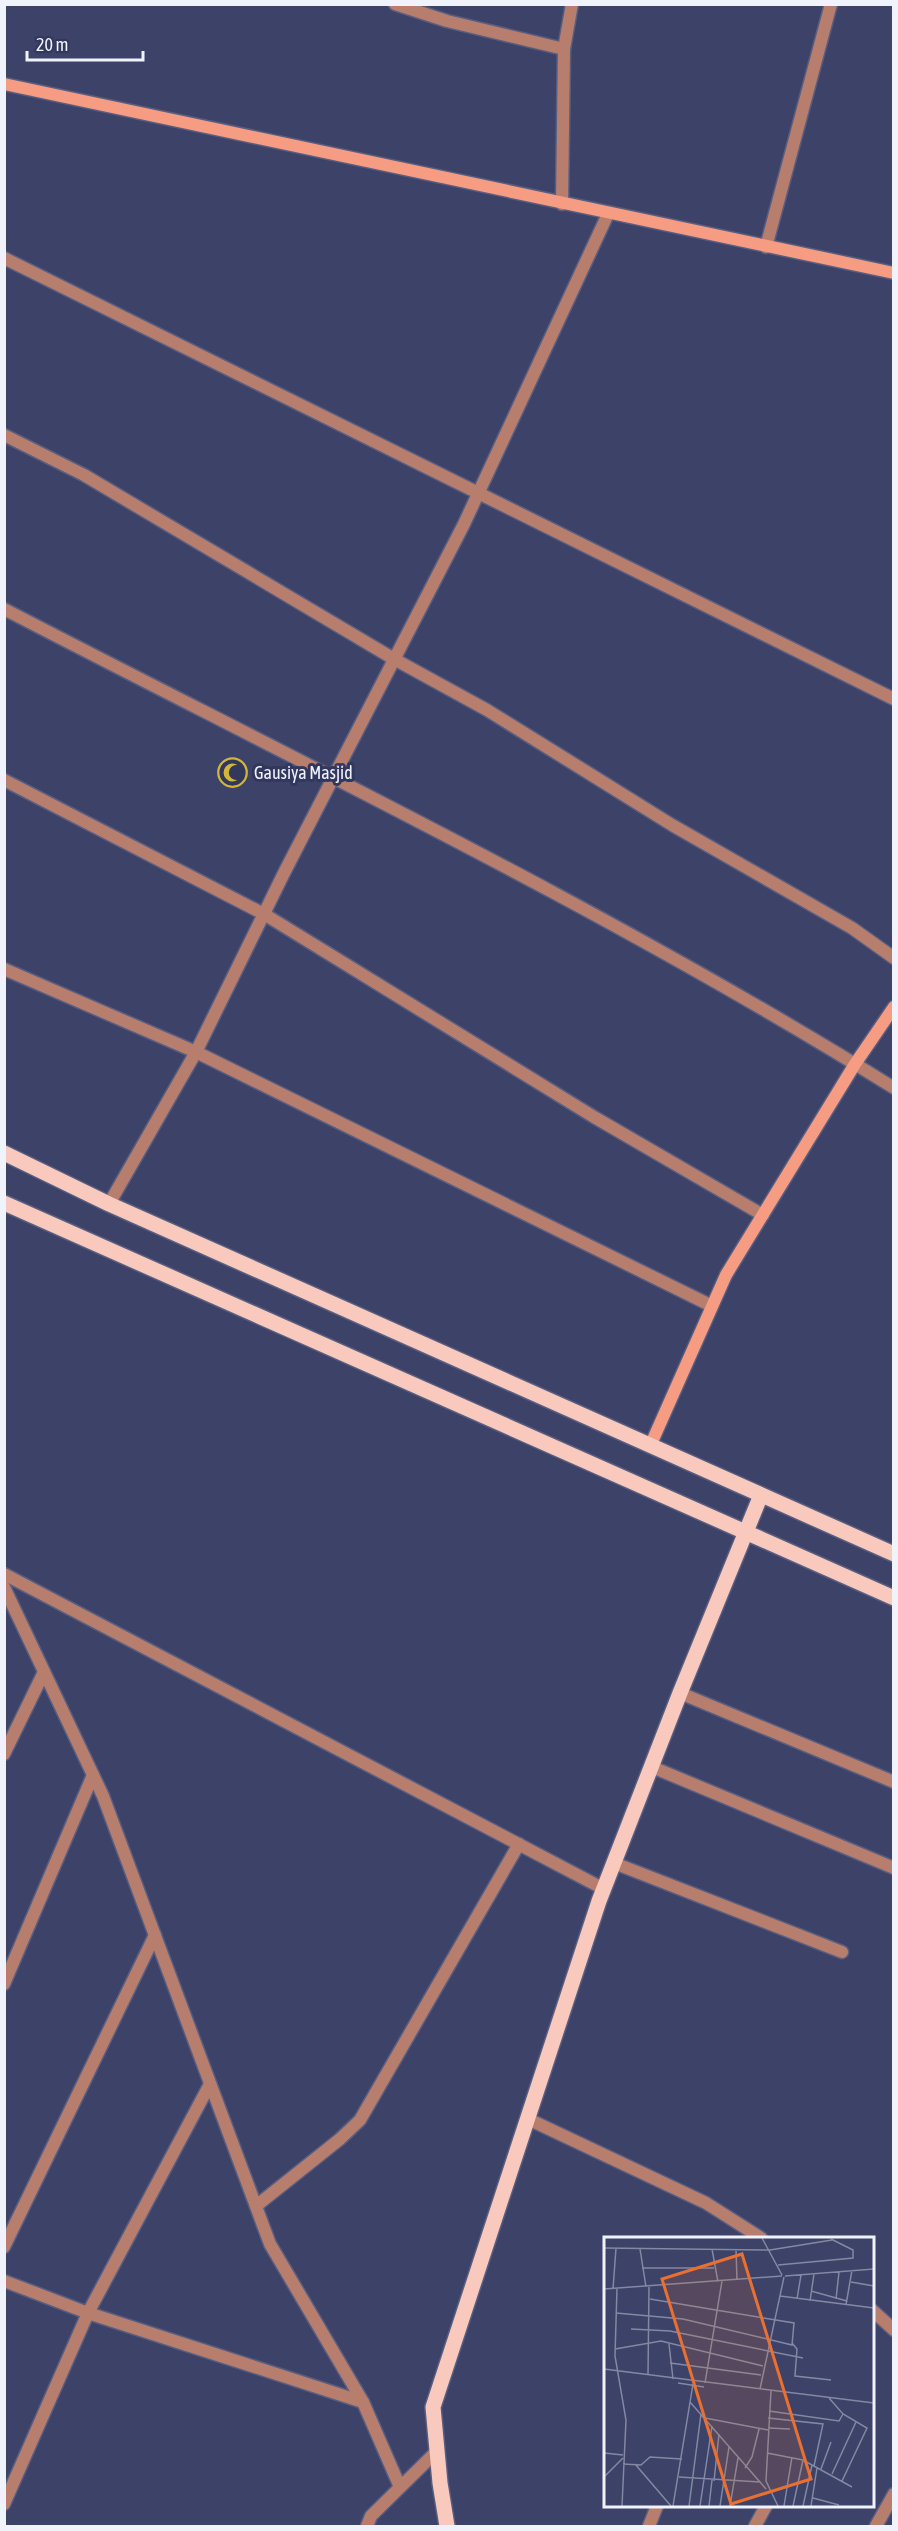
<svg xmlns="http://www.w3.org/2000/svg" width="898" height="2531" font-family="'Asap Condensed',sans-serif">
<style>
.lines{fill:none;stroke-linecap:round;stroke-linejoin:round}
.street-casing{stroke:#595e80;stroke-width:15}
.secondary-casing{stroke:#595e80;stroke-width:15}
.primary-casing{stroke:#595e80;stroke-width:18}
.street{stroke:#b77e6e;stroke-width:12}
.secondary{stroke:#f59c83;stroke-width:12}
.primary{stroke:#f8c9bc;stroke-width:15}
.labels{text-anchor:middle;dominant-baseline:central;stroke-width:6;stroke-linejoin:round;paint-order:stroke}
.poi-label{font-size:18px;fill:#f0f2fc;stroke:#32375d;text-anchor:start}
.inset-road{fill:none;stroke:#8488a3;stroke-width:1.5}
.view{fill:#e97030;fill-opacity:0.15;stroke:#e97030;stroke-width:3}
.inset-edge{fill:none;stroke:#f0f2fc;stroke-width:3}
</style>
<rect width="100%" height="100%" fill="#3c4268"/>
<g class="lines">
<defs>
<g id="street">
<path d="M 395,4 L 447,21 L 564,49"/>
<path d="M 562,204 L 564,49 L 572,4"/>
<path d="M 766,247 L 831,4"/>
<path d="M 4,258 C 302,403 596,554 894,699"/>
<path d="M 4,435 L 84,475 L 394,659 L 487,710 L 672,825 L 852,928 L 894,958"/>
<path d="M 4,609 C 303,764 608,910 894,1088"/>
<path d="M 4,780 L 264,914 L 594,1117 L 763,1215"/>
<path d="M 4,969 L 196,1052 L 710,1305"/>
<path d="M 109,1204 L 196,1052 L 284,873 L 464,524 L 608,214"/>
<path d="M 4,1574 L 604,1889"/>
<path d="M 4,1587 L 103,1796 L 270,2244 L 363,2402 L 400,2487"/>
<path d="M 680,1693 L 894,1782"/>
<path d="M 4,1754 L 44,1672"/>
<path d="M 652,1767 L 894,1868"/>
<path d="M 614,1863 L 842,1952"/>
<path d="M 4,1984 L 93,1775"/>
<path d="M 528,2119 L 706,2203 L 761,2238"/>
<path d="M 256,2206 L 340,2139 L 360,2120 L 519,1844"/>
<path d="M 4,2247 L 155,1935"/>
<path d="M 4,2281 L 88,2313 L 363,2402"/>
<path d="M 872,2310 L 894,2330"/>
<path d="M 4,2504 L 88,2313 L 210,2084"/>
<path d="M 367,2526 L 371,2516 L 437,2451"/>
<path d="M 649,2526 L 657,2506"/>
<path d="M 755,2526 L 766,2506"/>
<path d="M 876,2526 L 894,2494"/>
</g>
<g id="secondary">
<path d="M 4,84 L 894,273"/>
<path d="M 651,1444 L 726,1275 L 855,1064 L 894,1007"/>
</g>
<g id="primary">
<path d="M 4,1153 L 109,1204 L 894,1554"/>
<path d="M 4,1203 L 894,1598"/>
<path d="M 447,2526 L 440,2483 L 433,2407 L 599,1901 L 680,1693 L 761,1495"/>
</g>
</defs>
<!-- street casing -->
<use href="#street" class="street-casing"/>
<!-- secondary casing -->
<use href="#secondary" class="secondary-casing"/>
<!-- primary casing -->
<use href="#primary" class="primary-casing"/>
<!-- street -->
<use href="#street" class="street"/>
<!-- secondary -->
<use href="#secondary" class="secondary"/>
<!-- primary -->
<use href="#primary" class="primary"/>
</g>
<!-- icons -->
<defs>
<symbol id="mosque-ring" viewBox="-11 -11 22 22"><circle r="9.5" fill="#32375d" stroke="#d2b635" stroke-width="1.5"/><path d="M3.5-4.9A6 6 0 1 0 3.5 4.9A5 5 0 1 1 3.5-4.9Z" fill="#d2b635"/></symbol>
</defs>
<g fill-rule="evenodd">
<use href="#mosque-ring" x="216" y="756" width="33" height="33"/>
</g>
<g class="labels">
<!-- poi labels -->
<g class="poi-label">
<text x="254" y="772">Gausiya Masjid</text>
</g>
</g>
<!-- overview -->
<g transform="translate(604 2237)">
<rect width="270" height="270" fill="#3c4268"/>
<path class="inset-road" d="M 158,1 L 178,38M 0,11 L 166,13 L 228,3M 36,12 L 42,50M 108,12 L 114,45M 132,13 L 133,43M 174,28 L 249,21 L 249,13 L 227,2M 38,31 L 110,31M 181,39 L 270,32M 247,45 L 270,49M 13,51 L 11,119 L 22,183 L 18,269M 0,52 L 178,39M 9,52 L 12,11M 207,54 L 243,64M 176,59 L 270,71M 193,62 L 197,38M 232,62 L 235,35M 206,64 L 210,37M 242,68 L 248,33M 12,76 L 79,82 L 188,108 L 190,86 L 46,62M 27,92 L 66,94 L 199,121M 188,106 L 193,112 L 191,139 L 227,143M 65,107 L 69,142M 11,112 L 57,104 L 159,129M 66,126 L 157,138M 0,132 L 270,166M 44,138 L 45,50M 74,146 L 100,150M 101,146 L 118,44M 156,152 L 180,40M 167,154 L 162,244 L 174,269M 225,161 L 239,177 L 263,191 L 238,244M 86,165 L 162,252M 165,174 L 235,184 L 239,177M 101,181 L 164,193M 164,181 L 219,187 L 210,229M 164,191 L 186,192M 0,216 L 19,218M 163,216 L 199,223 L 248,250M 19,227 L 37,228 L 46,220 L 78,222M 31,227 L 67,269M 141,231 L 148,220 L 155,192M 217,232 L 227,205M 228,237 L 252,185M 0,240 L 19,221M 75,240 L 156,245M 110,244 L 115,197M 209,261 L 235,268M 69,269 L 89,147M 85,269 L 97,177M 96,269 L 108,189M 105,269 L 108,243M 116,269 L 125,210M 126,269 L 134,221M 180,269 L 188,220M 189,269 L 199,223M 199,269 L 208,228M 207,269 L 213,231"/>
<path class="view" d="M 138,17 L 207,242 L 127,267 L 58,42 Z"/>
<rect width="270" height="270" class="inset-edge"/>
</g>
<!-- border -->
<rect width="898" height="2531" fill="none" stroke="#f0f2fc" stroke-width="12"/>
<!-- scale -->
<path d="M27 51v9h116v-9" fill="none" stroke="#f0f2fc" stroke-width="3"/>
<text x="36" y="51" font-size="18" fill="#f0f2fc" stroke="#32375d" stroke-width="4.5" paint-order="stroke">20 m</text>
</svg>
